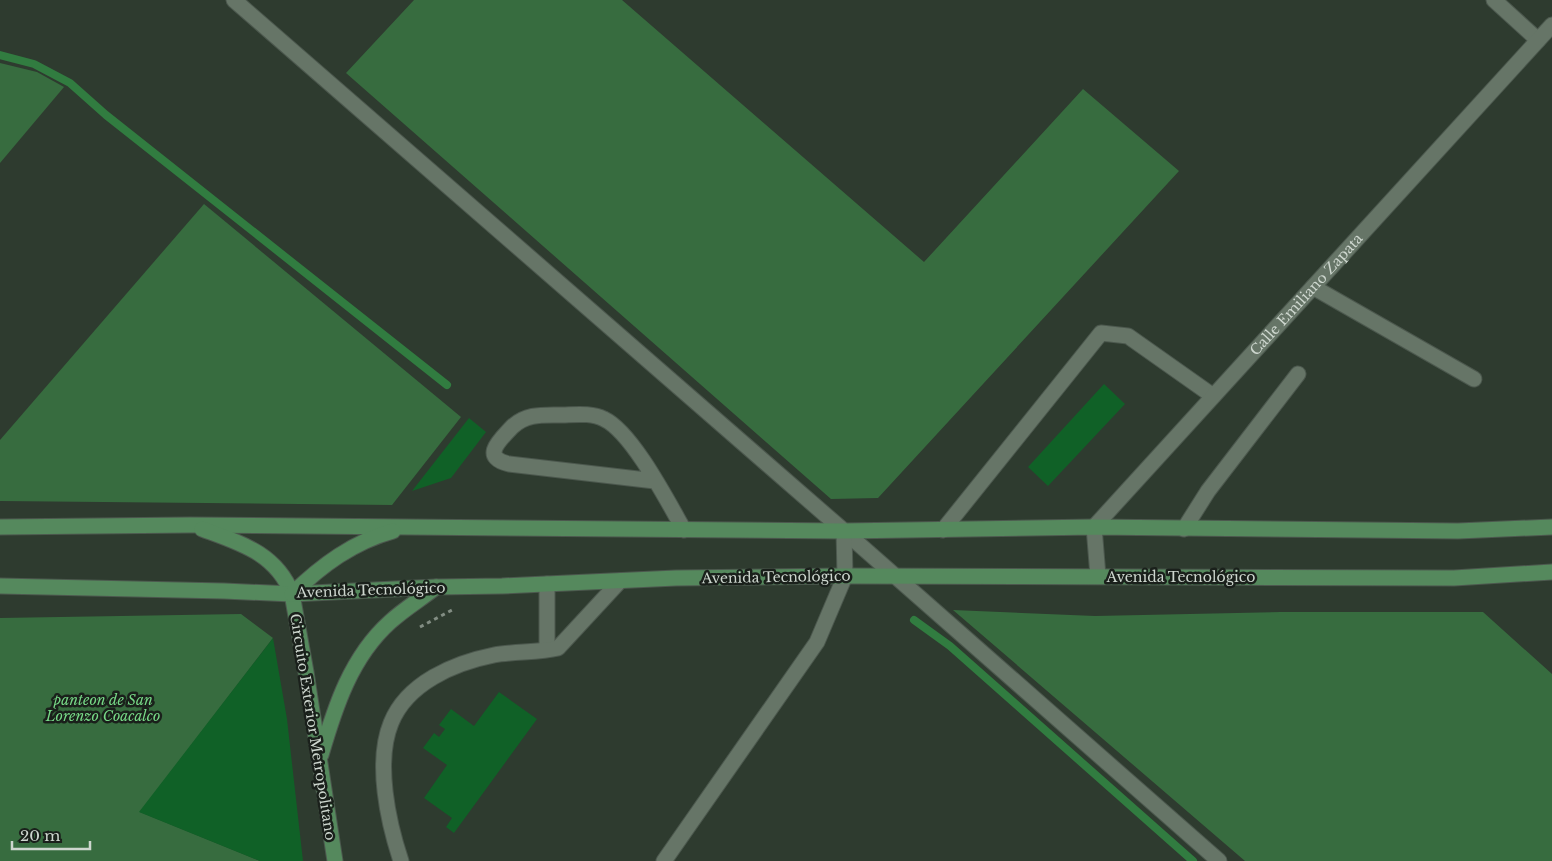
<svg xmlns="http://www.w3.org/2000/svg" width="1552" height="861" font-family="'Libre Baskerville',serif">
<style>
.green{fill:#376c3f}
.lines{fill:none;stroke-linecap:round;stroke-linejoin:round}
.stream{stroke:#317c40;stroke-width:8}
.building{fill:#106127}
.minor-casing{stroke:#4c584e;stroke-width:17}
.major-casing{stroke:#4c584e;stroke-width:17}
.path{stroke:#828d83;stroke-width:3;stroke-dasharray:4 4;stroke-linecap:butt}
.minor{stroke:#667567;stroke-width:15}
.major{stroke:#55895d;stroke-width:15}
.labels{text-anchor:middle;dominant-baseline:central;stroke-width:5;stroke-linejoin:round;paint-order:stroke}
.street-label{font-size:14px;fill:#cdd6ce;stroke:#1a201b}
.park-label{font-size:14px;font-style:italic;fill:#77d987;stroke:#1a201b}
</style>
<rect width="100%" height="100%" fill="#2e3b2f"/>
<!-- green -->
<g class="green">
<path d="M 414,0 L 622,0 L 924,262 L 1083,89 L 1179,171 L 878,498 L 831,499 L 346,73 Z"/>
<path d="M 0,63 L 37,72 L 64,87 L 0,163 Z"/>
<path d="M 204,204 L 461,417 L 392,505 L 0,501 L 0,440 Z"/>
<path d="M 953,610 L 1095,616 L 1281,612 L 1483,612 L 1552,674 L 1552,861 L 1245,861 Z"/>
<path d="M 241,614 L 273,638 L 140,812 L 260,861 L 0,861 L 0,618 Z"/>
</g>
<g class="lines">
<!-- stream -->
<g class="stream">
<path d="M 0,55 L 34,64 L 70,83 L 106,115 L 447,385"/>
<path d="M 914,620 L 950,646 L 1193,861"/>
</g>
</g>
<!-- building -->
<g class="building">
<path d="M 1104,384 L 1125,404 L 1048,486 L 1028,467 Z"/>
<path d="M 469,418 L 486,432 L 451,478 L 412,491 Z"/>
<path d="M 273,638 L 287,719 L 303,861 L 260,861 L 139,812 Z"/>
<path d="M 499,692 L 537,719 L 454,833 L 446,827 L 452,818 L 424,798 L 447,765 L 423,748 L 434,733 L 439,737 L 445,729 L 439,725 L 451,709 L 474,726 Z"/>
</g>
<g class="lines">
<defs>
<g id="minor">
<path d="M 234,0 L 844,531 L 1219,861"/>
<path d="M 1494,0 L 1538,40"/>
<path d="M 1313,287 L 1474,379"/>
<path d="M 655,481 L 509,464 C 480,457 500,440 512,427 C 526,414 541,415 558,415 C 573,415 591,412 604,419 C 632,432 668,502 684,530"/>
<path d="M 1184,529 L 1208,491 L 1298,374"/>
<path d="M 943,530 L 1101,333 L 1128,336 L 1213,396"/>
<path id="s1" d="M 1098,576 L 1094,527 L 1552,25"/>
<path d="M 547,584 L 547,649"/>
<path d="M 401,861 C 388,822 375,762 391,723 C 407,683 454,663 494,655 C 515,651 538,653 558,648 L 620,581"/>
<path d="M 664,861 L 817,642 L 845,576 L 844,531"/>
</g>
<g id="major">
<path d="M 0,527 L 190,525 L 844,531 L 1094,527 L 1458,531 L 1552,527"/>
<path d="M 202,529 C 240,543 276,553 292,594 L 306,672 L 335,861"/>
<path d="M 0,586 L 224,591 L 292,594 L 436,587 L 502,586 L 676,578 L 845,576 L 1454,578 L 1552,572"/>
<path d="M 292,594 C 322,565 353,542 393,531"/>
<path d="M 321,755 C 335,707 351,657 390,622 C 404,609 421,599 436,587"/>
</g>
</defs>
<!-- minor casing -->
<use href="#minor" class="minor-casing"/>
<!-- major casing -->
<use href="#major" class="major-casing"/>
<!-- path -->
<path class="path" d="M 420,627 L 454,609"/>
<!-- minor -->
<use href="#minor" class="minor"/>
<!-- major -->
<use href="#major" class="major"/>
</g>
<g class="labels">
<!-- street labels -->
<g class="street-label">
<text stroke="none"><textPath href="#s1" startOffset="364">Calle Emiliano Zapata</textPath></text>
<text transform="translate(776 577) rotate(-1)">Avenida Tecnológico</text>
<text x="1181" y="577">Avenida Tecnológico</text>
<text transform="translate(371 590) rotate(-2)">Avenida Tecnológico</text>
<text transform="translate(313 727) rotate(81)">Circuito Exterior Metropolitano</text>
</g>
<!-- park labels -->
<g class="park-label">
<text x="103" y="700">panteon de San<tspan x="103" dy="16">Lorenzo Coacalco</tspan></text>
</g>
</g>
<!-- scale -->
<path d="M12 841v8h78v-8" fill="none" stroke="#cdd6ce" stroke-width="2.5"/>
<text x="20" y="841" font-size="15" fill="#cdd6ce" stroke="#1a201b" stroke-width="4" paint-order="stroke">20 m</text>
</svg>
